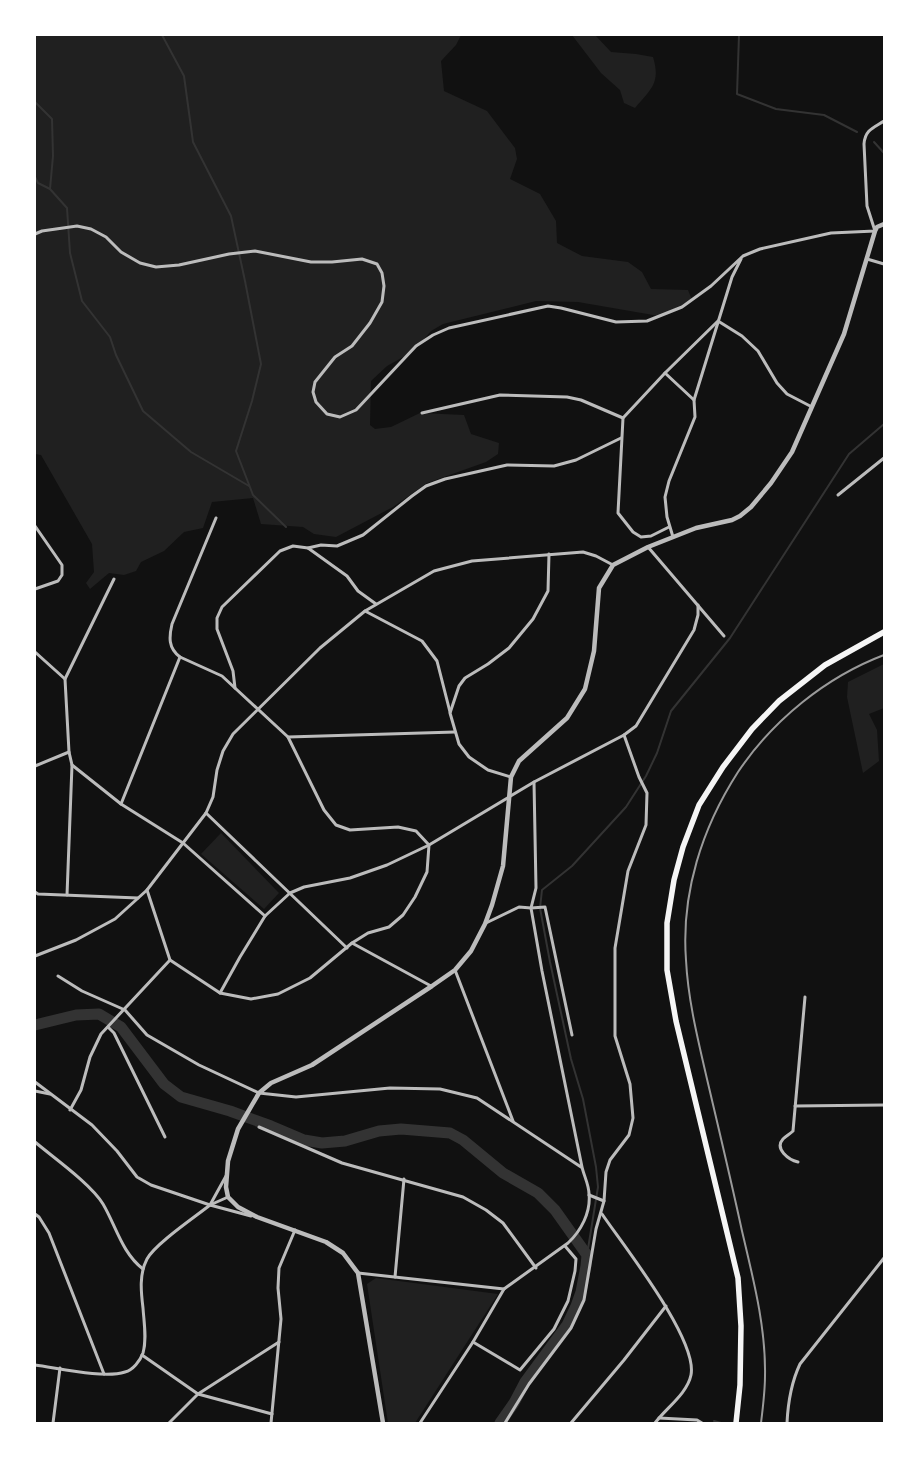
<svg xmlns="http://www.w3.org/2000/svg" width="919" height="1458" font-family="Helvetica,sans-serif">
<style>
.green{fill:#202020}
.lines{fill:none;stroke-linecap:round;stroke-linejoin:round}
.stream{stroke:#333;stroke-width:2}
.river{stroke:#333;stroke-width:11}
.minor{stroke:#bcbcbc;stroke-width:3}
.tertiary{stroke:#bcbcbc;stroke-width:4.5}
.trunk{stroke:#f5f5f5;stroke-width:5.5}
.rail{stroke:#9a9a9a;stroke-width:2}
</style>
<rect width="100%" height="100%" fill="#111"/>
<!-- green -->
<g class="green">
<path d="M 35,35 L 461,35 L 456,45 L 441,61 L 444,91 L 487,111 L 515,148 L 517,159 L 510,179 L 540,194 L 556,221 L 557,243 L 582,256 L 628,262 L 642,272 L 651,289 L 688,290 L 692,300 L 659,316 L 578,302 L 536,301 L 443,324 L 431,331 L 414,351 L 387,366 L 371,381 L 370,425 L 375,429 L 391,427 L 420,413 L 464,415 L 471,434 L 499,443 L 498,454 L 486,462 L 427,483 L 393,507 L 336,537 L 314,534 L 303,527 L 261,524 L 253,498 L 212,502 L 203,528 L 184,532 L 164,551 L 141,562 L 136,571 L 124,575 L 109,573 L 90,589 L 86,583 L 94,572 L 92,544 L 41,455 L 35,454 Z"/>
<path d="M 572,35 L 595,35 L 611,52 L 636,54 L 653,57 C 661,83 651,89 635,108 L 624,103 L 620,90 L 601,73 Z"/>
<path d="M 884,664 L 884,708 L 869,714 L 877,730 L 879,761 L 863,773 L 847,697 L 848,682 Z"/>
<path d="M 221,833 L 279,893 L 264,909 L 201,854 Z"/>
<path d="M 376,1278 L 498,1294 L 415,1423 L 388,1423 L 367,1284 Z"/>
</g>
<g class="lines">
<!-- stream -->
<g class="stream">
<path d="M 162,35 L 184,76 L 193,142 L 231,216 L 245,281 L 261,364 L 252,401 L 236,451 L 253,495 L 286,527"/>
<path d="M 739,35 L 737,94 L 776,109 L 824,115 L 857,132"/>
<path d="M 35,102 L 52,119 L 53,156 L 50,189 L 67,208 L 70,253 L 82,301 L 110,337 L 116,355 L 143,411 L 191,452 L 249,486"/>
<path d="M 874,142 L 884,153"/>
<path d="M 35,177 L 38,183 L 50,189"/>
<path d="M 587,1255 L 598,1187 L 596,1167 L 583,1099 L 571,1059 L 550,962 L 540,908 L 542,890 L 572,866 L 626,807 L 646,776 L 657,753 L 671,711 L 730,638 L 849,454 L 884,424"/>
<path d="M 714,1421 L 721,1423"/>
</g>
<!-- river -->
<path class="river" d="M 35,1025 L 76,1015 L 99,1014 L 121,1027 L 164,1084 L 181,1097 L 230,1111 L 271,1126 L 304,1140 L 322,1143 L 345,1141 L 379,1131 L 401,1129 L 450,1133 L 463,1140 L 503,1173 L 538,1193 L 555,1210 L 587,1255 L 586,1266 L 581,1292 L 576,1306 L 567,1325 L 525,1382 L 514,1403 L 500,1423"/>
<!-- minor -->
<g class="minor">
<path d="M 35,234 L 42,231 L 77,226 L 91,229 L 106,237 L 121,252 L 140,263 L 156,267 L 179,265 L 229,254 L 255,251 L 311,262 L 332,262 L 362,259 L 377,264 L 382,273 L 384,286 L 382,302 L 370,323 L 352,346 L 335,357 L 315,382 L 313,392 L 316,402 L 327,414 L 340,417 L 356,410 L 416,346 L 433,335 L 449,328 L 548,306 L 561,308 L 616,322 L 647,321 L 682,307 L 711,286 L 743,256 L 760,249 L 831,233 L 875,231 L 867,206 L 864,144 C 865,130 873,128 884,121"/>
<path d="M 867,259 L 884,264"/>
<path d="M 665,373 L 694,400"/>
<path d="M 422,413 L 500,395 L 567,397 L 581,400 L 623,418"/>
<path d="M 838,495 L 884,458"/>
<path d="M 35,526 L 62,565 L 62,575 L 58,581 L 35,589"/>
<path d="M 669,527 L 651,536 L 641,537 L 633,532 L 618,513 L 623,418 L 665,373 L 718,321 L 742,336 L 758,351 L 777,383 L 787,394 L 812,407"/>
<path d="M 673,537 L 667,517 L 665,497 L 669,481 L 695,417 L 694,400 L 732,277 L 741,259"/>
<path d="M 648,547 L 724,636"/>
<path d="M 308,548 L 347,576 L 358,591 L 376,604"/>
<path d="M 365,611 L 422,641 L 437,661 L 450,712"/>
<path d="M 35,652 L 65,679"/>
<path d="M 235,688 L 233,671 L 217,629 L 217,618 L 222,607 L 280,551 L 293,546 L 308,548 L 321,545 L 337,546 L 363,535 L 412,496 L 426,486 L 445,479 L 507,465 L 554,466 L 576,460 L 621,438"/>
<path d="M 288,737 L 455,732"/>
<path d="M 72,765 L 121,804 L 183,843 L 265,916"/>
<path d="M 35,766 L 69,752"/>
<path d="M 511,777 L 488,770 L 469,757 L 459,744 L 450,713 L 459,686 L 465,678 L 488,664 L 509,648 L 533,619 L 548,591 L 549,554"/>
<path d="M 121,804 L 180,657 C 168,648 169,637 172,624 L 216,518"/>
<path d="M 206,813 L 347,948"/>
<path d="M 147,890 L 170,960 L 220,993 L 251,999 L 278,994 L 310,978 L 352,943 L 368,933 L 389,927 L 403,915 L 415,897 L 427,872 L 429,845 L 416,831 L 398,827 L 350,830 L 336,825 L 324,810 L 288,737 L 222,676 L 180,657"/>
<path d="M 35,892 L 38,894 L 138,898"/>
<path d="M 67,895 L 72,765 L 69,752 L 65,679 L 114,579"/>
<path d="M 486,923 L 519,907 L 531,908 L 536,888 L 534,782"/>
<path d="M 352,943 L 431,986"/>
<path d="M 35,956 L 76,940 L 115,919 L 147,890 L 206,813 L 213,797 L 217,770 L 223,751 L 233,734 L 320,648 L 365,611 L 434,571 L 472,561 L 583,552 L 596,556 L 613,565"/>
<path d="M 455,970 L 513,1121"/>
<path d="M 58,976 L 82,991 L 125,1010 L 147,1035 L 199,1065 L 259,1093 L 296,1097 L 390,1088 L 440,1089 L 477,1098 L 581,1167"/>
<path d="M 220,993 L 240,957 L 265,916 L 290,893 L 304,887 L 350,878 L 387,865 L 429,845 L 534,782 L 624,735 L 636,726 L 694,630 L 698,615 L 698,605"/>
<path d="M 108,1027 L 114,1033 L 165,1137"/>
<path d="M 35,1082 L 92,1125 L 117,1151 L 137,1177 L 151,1185 L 210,1205 L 228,1197"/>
<path d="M 35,1091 L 50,1094"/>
<path d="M 795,1106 L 884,1105"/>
<path d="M 70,1110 L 81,1090 L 90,1057 L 101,1034 L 170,960"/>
<path d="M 259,1127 L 342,1163 L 463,1197 L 486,1210 L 503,1223 L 536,1268"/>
<path d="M 35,1142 C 54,1158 91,1184 103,1204 C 116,1226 122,1253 143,1269"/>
<path d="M 798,1162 C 789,1160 774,1149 783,1139 C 786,1136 790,1134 793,1131 L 805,997"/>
<path d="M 226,1176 L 210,1205 L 251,1216"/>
<path d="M 589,1195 L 604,1201"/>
<path d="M 35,1214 L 39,1217 L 49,1233 L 104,1374"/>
<path d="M 602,1214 C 623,1245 698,1339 691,1375 C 687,1394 666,1408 655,1423"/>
<path d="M 358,1273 L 504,1289"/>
<path d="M 395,1277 L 404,1179"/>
<path d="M 473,1342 L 520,1370 L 554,1329 L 568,1301 L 575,1271 L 576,1259 L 565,1246"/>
<path d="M 142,1355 L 198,1394 L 272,1414"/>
<path d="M 35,1365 C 58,1368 104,1379 125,1372 C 133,1370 140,1361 143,1353 C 147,1339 144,1323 143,1308 C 141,1292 139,1274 147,1259 C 155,1244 195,1217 210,1205"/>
<path d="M 659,1418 L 697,1420 L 702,1423"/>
<path d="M 53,1423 L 60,1368"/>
<path d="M 169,1423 L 198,1394 L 279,1342"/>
<path d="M 271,1423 L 281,1319 L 278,1288 L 279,1268 L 295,1230"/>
<path d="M 420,1423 L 473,1342 L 504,1289 L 568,1243 C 581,1231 591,1212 589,1194 C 589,1185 584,1176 582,1167 L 542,971 L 531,908 L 545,907 L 572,1035"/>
<path d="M 505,1423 L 529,1384 L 571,1328 L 584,1300 L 596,1229 L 604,1201 L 606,1172 L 610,1160 L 629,1135 L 633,1118 L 630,1084 L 615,1036 L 615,948 L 628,871 L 646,825 L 647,793 L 639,777 L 624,735"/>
<path d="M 571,1423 L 624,1360 L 666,1306"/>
<path d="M 787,1423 C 788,1402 791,1383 800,1364 L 884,1258"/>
</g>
<!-- tertiary -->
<path class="tertiary" d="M 383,1423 L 358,1273 L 343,1253 L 326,1242 L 257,1217 L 238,1207 L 228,1197 L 226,1187 L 228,1161 L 238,1129 L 259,1093 L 271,1083 L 312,1065 L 432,986 L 455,970 L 471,951 L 485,924 L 492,905 L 503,866 L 511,777 L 519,761 L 567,718 L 585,689 L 594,651 L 599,588 L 613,565 L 648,547 L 696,528 L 732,520 L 740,516 L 751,507 L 771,483 L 792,452 L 844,334 L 875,231 L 877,227 L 884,224"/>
<!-- trunk -->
<path class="trunk" d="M 736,1423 L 740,1385 L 741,1326 L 738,1278 L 676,1021 L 667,970 L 667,923 L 674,880 L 683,847 L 699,805 L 723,767 L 752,729 L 779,701 L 825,665 L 884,632"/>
<!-- rail -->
<path class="rail" d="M 761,1423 C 763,1407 765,1391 765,1376 C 766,1327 753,1278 742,1231 C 731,1180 719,1130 707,1079 C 698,1040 688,1000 686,960 C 681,893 702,828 738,772 C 773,720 826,677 884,655"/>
</g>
<!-- border -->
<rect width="919" height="1458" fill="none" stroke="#ffffff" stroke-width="72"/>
</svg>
